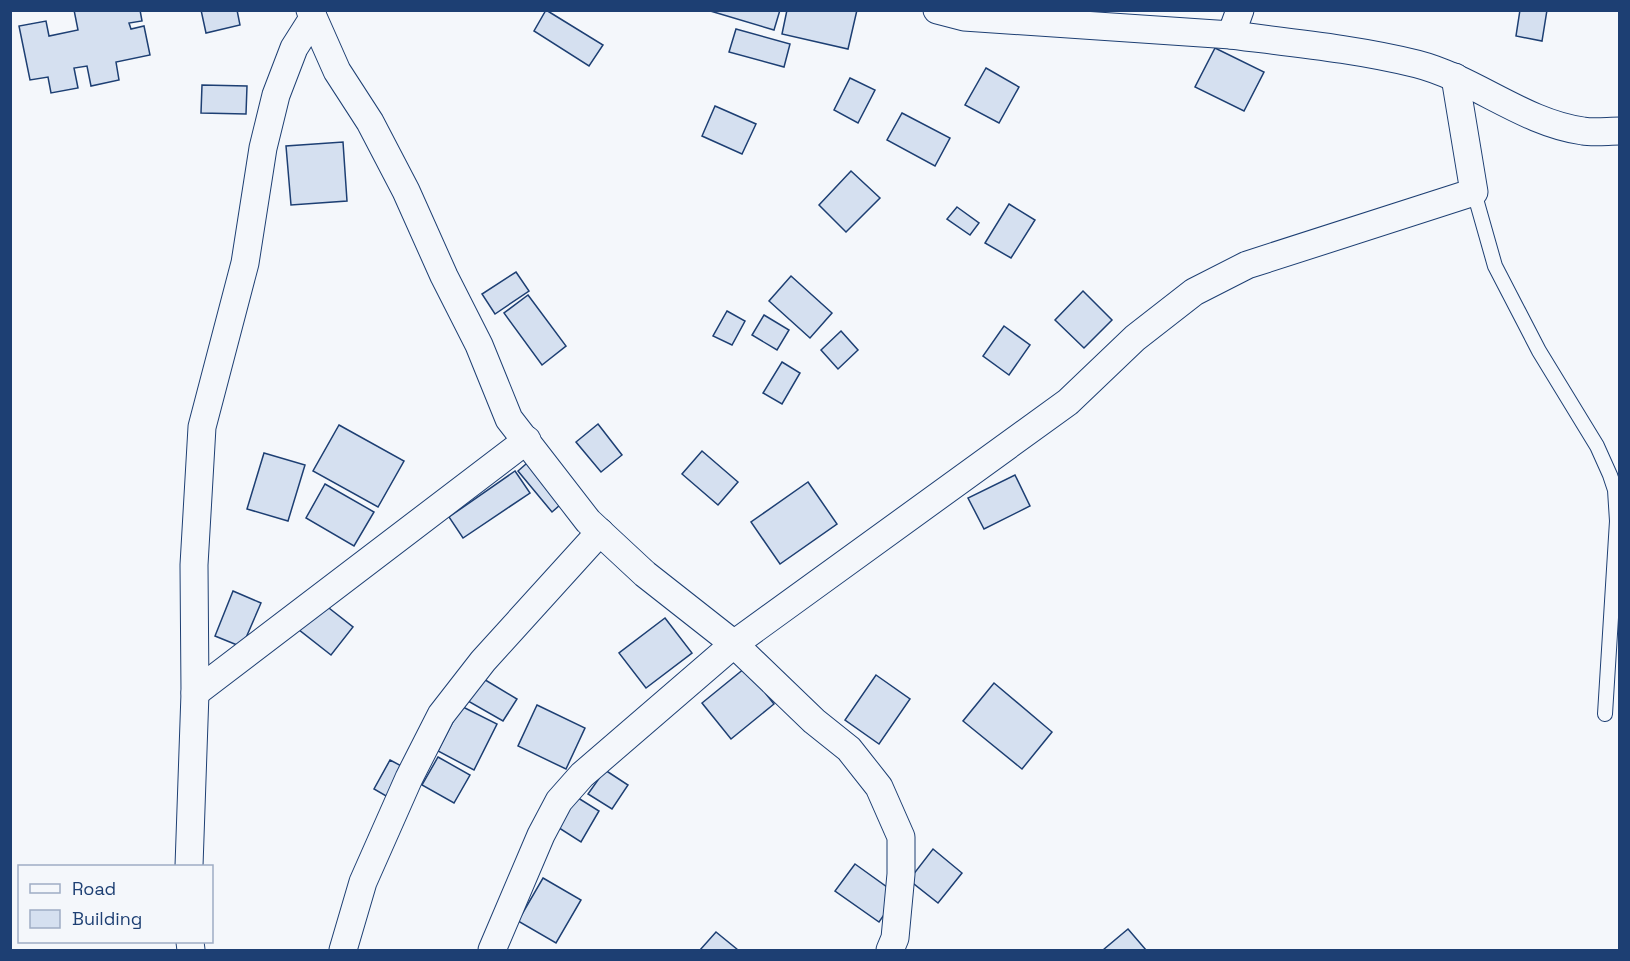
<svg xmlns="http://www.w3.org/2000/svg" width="1630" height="961" font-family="'Space Grotesk',sans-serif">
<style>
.building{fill:#d5e0f0;stroke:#1d3f73;stroke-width:1.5}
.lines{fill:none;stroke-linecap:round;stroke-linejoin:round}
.lane-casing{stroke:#1d3f73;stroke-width:16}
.street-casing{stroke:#1d3f73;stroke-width:29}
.lane{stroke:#f4f7fb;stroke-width:14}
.street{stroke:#f4f7fb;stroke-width:27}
</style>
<rect width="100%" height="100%" fill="#f4f7fb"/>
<!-- building -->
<g class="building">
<path d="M 74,10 L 140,10 L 142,21 L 129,23 L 131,29 L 144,26 L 150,55 L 116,62 L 119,80 L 91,86 L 87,66 L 74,68 L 78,88 L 51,93 L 48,77 L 30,80 L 19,26 L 46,21 L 49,36 L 78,30 Z"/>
<path d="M 201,10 L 237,10 L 240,25 L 206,33 Z"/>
<path d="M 546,10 L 603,45 L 589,66 L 534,31 Z"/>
<path d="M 707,10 L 780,10 L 774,30 Z"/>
<path d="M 787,10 L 857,10 L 848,49 L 782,34 Z"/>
<path d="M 1520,10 L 1547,10 L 1542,41 L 1516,36 Z"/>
<path d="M 736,29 L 790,44 L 784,67 L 729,52 Z"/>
<path d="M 1215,48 L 1264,72 L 1244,111 L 1195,87 Z"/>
<path d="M 986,68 L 1019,87 L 999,123 L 965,105 Z"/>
<path d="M 850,78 L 875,90 L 858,123 L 834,110 Z"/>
<path d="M 202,85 L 247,86 L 246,114 L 201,113 Z"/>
<path d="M 715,106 L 756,124 L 742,154 L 702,136 Z"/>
<path d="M 902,113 L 950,138 L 935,166 L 887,140 Z"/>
<path d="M 343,142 L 347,201 L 291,205 L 286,146 Z"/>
<path d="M 851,171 L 880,198 L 846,232 L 819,205 Z"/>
<path d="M 1009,204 L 1035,220 L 1011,258 L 985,243 Z"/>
<path d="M 957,207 L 979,223 L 970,235 L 947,219 Z"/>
<path d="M 516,272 L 529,291 L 495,314 L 482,294 Z"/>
<path d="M 791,276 L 832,313 L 810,338 L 769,301 Z"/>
<path d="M 1083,291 L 1112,320 L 1084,348 L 1055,320 Z"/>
<path d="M 528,295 L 566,346 L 542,365 L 504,313 Z"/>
<path d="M 727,311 L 745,321 L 732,345 L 713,336 Z"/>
<path d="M 764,315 L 789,330 L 777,350 L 752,335 Z"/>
<path d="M 1004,326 L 1030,345 L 1009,375 L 983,356 Z"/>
<path d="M 841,331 L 858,350 L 838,369 L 821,350 Z"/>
<path d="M 782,362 L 800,373 L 782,404 L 763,393 Z"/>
<path d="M 598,424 L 622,455 L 601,472 L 576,442 Z"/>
<path d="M 339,425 L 404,461 L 378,507 L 313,471 Z"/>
<path d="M 702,451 L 738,482 L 718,505 L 682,474 Z"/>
<path d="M 264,453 L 305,465 L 288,521 L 247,509 Z"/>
<path d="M 534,457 L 568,498 L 552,512 L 518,471 Z"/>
<path d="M 515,471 L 530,493 L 463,538 L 449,517 Z"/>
<path d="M 1015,475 L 1030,506 L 984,529 L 968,498 Z"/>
<path d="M 808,482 L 837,524 L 780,564 L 751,522 Z"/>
<path d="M 325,484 L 374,512 L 354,546 L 306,518 Z"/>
<path d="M 233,591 L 261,603 L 242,647 L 215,636 Z"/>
<path d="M 320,601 L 353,627 L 331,655 L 298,629 Z"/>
<path d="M 665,618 L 692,653 L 646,688 L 619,653 Z"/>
<path d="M 745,668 L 774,704 L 731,739 L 702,703 Z"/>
<path d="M 876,675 L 910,699 L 879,744 L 845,720 Z"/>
<path d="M 482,678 L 517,699 L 503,721 L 468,701 Z"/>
<path d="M 994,683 L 1052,732 L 1022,769 L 963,721 Z"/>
<path d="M 537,705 L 585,728 L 566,769 L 518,746 Z"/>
<path d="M 461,706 L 497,724 L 474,770 L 438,751 Z"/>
<path d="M 438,757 L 470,775 L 454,803 L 422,785 Z"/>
<path d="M 390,760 L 409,770 L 393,800 L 374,789 Z"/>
<path d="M 605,770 L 628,785 L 612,809 L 588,794 Z"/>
<path d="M 575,796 L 599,811 L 581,842 L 556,826 Z"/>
<path d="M 933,849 L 962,873 L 938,903 L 909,880 Z"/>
<path d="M 855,864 L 898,895 L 879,922 L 835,891 Z"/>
<path d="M 543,878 L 581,900 L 556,943 L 518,921 Z"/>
<path d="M 1128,929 L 1146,950 L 1103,950 Z"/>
<path d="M 716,932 L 738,950 L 700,950 Z"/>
</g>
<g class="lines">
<defs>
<path id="lane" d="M 1474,192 L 1495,266 L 1539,351 L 1597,446 L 1610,475 L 1615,490 L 1617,521 L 1605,714"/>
<g id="street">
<path d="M 310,10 L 337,71 L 370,122 L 406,191 L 444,276 L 479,345 L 509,419 L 588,521 L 645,574 L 734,644 L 814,721 L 849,749 L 879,787 L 901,837 L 901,874 L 895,938 L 890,950"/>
<path d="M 937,10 L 964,17 L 1231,35 L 1240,10"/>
<path d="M 1231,35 C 1293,43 1357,49 1417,64 C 1475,79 1524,123 1583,131 C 1594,133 1608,131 1620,131"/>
<path d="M 195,693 L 527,440"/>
<path d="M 189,866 L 195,693 L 194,565 L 202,427 L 245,263 L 263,148 L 276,95 L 294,48 L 313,18"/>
<path d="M 190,942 L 191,950"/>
<path d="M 343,950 L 363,882 L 409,778 L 441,715 L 483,661 L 600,532"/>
<path d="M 492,950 L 541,835 L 559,801 L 582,775 L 734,644 L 1068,402 L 1135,338 L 1194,292 L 1247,265 L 1474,192 L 1455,77"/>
</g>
</defs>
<!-- lane casing -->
<use href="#lane" class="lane-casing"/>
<!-- street casing -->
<use href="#street" class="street-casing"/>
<!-- lane -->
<use href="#lane" class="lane"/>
<!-- street -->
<use href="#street" class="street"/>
</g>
<!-- border -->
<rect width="1630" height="961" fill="none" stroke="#1d3f73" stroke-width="24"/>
<!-- legend -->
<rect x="18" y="865" width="195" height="78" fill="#f4f7fb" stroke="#9eadc5" stroke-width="1.5"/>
<rect x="30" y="884" width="30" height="9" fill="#f4f7fb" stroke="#9eadc5" stroke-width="1.5"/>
<text x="72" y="895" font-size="18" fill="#1d3f73">Road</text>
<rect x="30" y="910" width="30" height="18" fill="#d5e0f0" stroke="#9eadc5" stroke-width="1.5"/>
<text x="72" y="925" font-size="18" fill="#1d3f73">Building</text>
</svg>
